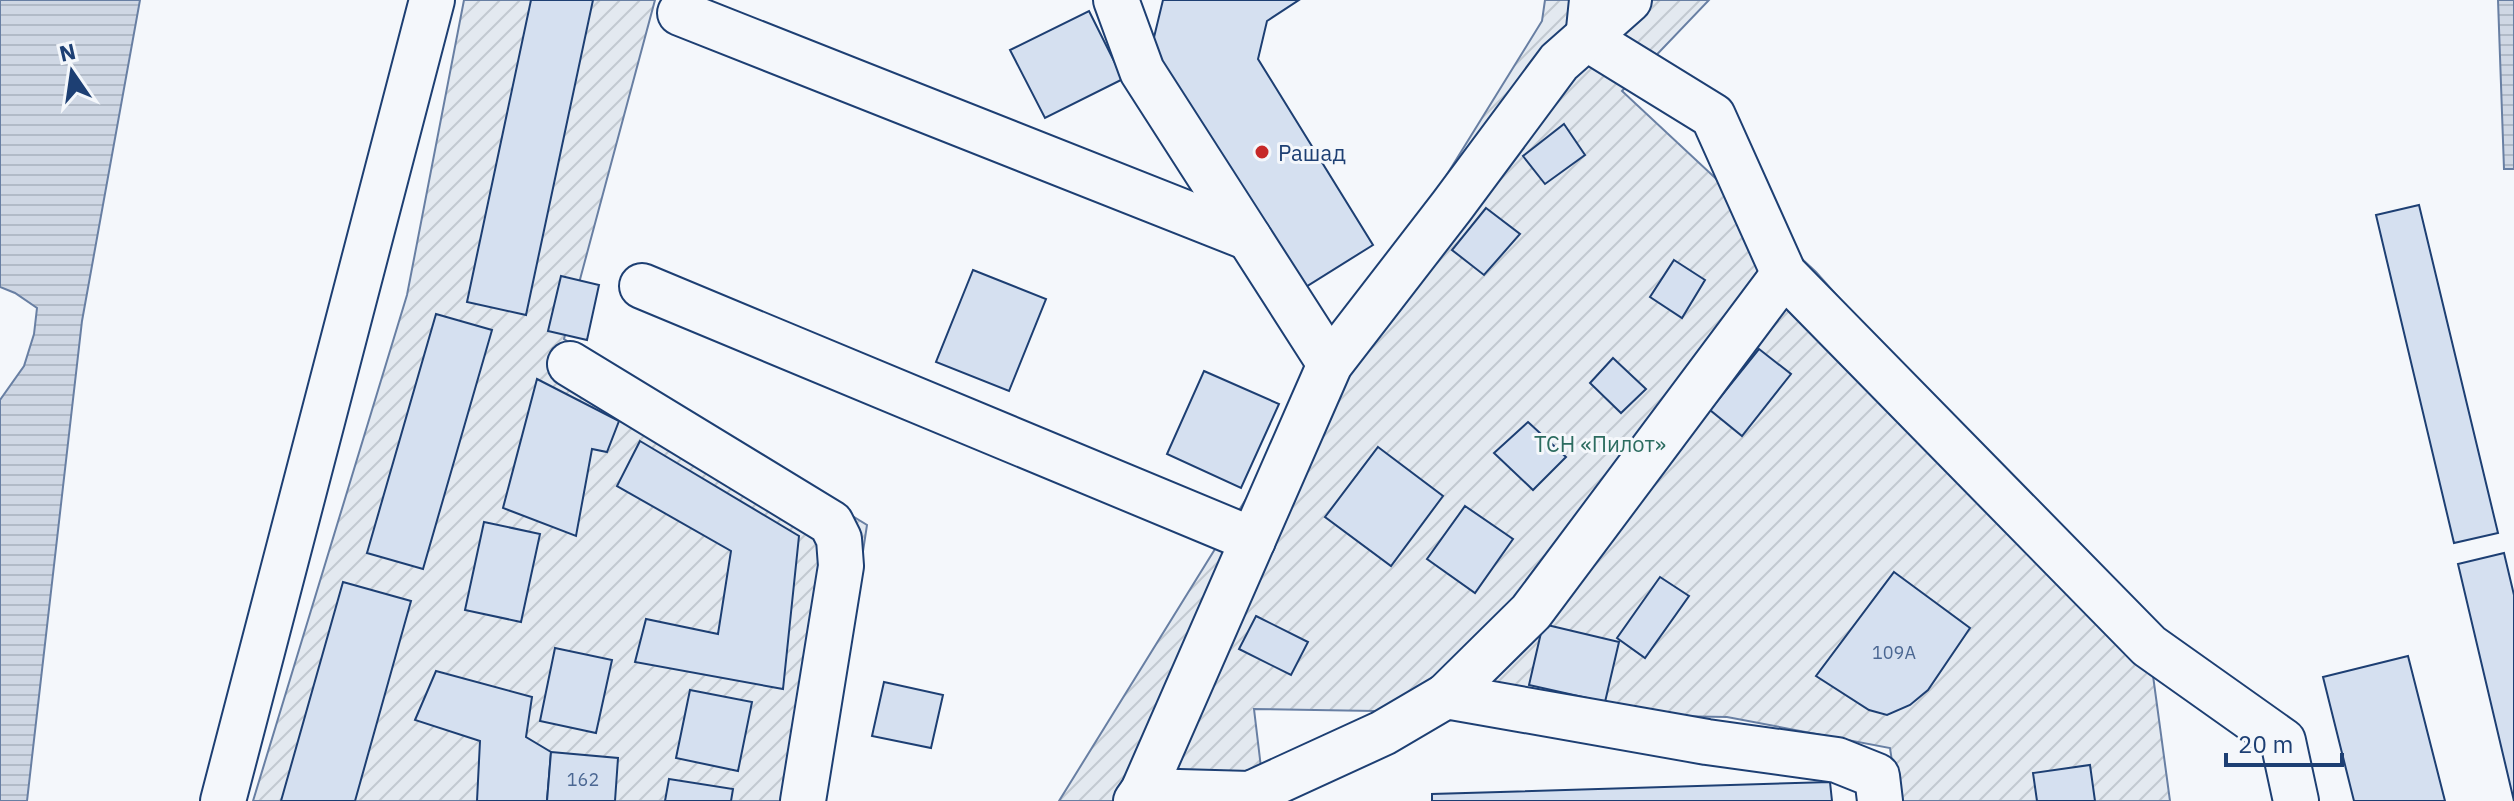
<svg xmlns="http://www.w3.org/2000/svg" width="2514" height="801" font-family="'IBM Plex Sans',sans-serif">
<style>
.garden{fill:url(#garden-furrows);stroke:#687fa3;stroke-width:2}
.water{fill:url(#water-rules);stroke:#687fa3;stroke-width:2}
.building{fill:#d5e0f0;stroke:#1d3f73;stroke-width:2}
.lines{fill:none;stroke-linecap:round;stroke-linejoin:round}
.minor-casing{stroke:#1d3f73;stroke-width:48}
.minor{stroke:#f4f7fb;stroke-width:44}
.poi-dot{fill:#c62828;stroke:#f4f7fb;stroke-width:3}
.labels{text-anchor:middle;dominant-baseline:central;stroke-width:6;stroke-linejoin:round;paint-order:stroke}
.number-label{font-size:18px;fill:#4b6792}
.poi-label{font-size:22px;fill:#1d3f73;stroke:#f4f7fb;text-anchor:start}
.park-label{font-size:22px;fill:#2c6c60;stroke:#f4f7fb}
</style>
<defs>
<pattern id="garden-furrows" width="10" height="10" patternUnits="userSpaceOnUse" patternTransform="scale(2)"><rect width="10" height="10" fill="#e3e9f0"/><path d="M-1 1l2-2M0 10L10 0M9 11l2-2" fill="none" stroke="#c2c9d1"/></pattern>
<pattern id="water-rules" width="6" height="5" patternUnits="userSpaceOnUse" patternTransform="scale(2)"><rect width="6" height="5" fill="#cfd7e4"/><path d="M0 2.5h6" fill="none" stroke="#b1bac7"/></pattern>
</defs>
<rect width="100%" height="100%" fill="#f4f7fb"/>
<!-- garden -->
<g class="garden">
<path d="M 464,0 L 655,0 L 564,339 L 867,525 L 825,801 L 253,801 L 407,295 Z"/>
<path d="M 1545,0 L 1709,0 L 1622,91 L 1816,272 L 2149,646 L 2170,801 L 1898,801 L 1890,748 L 1727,717 L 1254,709 L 1265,801 L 1059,801 L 1542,21 Z"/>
</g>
<!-- water -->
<g class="water">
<path d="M 0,0 L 140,0 L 82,321 L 27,801 L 0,801 L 0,400 L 24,366 L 34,334 L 37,308 L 15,293 L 0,287 Z"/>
<path d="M 2498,0 L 2514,0 L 2514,169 L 2504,169 Z"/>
</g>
<!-- building -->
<g class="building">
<path d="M 531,0 L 593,0 L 526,315 L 467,302 Z"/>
<path d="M 1163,0 L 1299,0 L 1267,21 L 1258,59 L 1373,245 L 1296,293 L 1149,58 Z"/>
<path d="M 1089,11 L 1123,79 L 1045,118 L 1010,50 Z"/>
<path d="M 1564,124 L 1585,155 L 1545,184 L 1523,156 Z"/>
<path d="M 2419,205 L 2498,533 L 2454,543 L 2376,215 Z"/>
<path d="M 1486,208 L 1520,234 L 1484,275 L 1452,250 Z"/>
<path d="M 1674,260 L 1705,280 L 1682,318 L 1650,297 Z"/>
<path d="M 973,270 L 1046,299 L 1009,391 L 936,362 Z"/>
<path d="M 561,276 L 599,285 L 587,340 L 548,331 Z"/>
<path d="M 436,314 L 492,330 L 423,569 L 367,553 Z"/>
<path d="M 1759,349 L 1791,374 L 1742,436 L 1710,410 Z"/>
<path d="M 1613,358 L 1646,389 L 1621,413 L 1590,383 Z"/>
<path d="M 1204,371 L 1279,404 L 1241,488 L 1167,454 Z"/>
<path d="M 537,379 L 619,421 L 607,452 L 592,449 L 576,536 L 503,508 Z"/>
<path d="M 1528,422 L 1566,457 L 1533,490 L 1494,453 Z"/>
<path d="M 640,441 L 799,536 L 783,689 L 635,662 L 646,619 L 718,634 L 731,551 L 617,486 Z"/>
<path d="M 1378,447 L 1443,496 L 1391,566 L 1325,517 Z"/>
<path d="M 1465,506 L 1513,539 L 1475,593 L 1427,559 Z"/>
<path d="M 484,522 L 540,534 L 521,622 L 465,610 Z"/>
<path d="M 2504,553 L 2514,595 L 2514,801 L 2458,564 Z"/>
<path d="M 1894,572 L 1970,628 L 1928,690 L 1910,705 L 1887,715 L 1869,710 L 1816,676 Z"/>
<path d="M 1660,577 L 1689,596 L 1645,658 L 1617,638 Z"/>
<path d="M 343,582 L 411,601 L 355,801 L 281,801 Z"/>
<path d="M 1256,616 L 1308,642 L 1291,675 L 1239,649 Z"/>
<path d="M 1543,624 L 1619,642 L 1605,702 L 1529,685 Z"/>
<path d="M 555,648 L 612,660 L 596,733 L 540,721 Z"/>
<path d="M 2408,656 L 2445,801 L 2354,801 L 2323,677 Z"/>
<path d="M 436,671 L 532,697 L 526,737 L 551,752 L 547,801 L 477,801 L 480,741 L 415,720 Z"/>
<path d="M 884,682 L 943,695 L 931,748 L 872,736 Z"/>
<path d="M 690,690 L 752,702 L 738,771 L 676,758 Z"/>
<path d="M 551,752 L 618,758 L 615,801 L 547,801 Z"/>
<path d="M 2090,765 L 2095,801 L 2037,801 L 2033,773 Z"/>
<path d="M 669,779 L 733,789 L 731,801 L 665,801 Z"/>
<path d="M 1830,782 L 1832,801 L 1432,801 L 1432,794 Z"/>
</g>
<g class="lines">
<defs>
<g id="minor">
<path d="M 1116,0 L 1142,71 L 1330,364"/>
<path d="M 1592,0 L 1588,39 L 1713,116 L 1784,274 L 2149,646 L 2283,741 L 2296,801"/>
<path d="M 680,13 L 1249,238"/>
<path d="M 642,286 L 1253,540"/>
<path d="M 570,364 L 831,523 L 839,539 L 841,566 L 803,801"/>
<path d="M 1446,696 L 1531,612 L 1784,274"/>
<path d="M 1143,791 L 1250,794 L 1383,733 L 1446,696 L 1707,742 L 1837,760 L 1877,776 L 1880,801"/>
<path d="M 223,801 L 432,0"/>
<path d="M 1136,801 L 1143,791 L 1330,364 L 1452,206 L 1559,62 L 1629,0"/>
</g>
</defs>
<!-- minor casing -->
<use href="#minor" class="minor-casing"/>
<!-- minor -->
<use href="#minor" class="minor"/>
</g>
<!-- markers -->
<circle class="poi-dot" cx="1262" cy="152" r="8"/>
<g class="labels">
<!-- number labels -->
<g class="number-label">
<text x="1894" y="652">109А</text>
<text x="583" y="779">162</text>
</g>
<!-- poi labels -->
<g class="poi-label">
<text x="1278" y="152">Рашад</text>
</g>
<!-- park labels -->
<g class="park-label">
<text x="1600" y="443">ТСН «Пилот»</text>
</g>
</g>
<!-- north arrow -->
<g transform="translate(72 72) rotate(347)" stroke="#f4f7fb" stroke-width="6" paint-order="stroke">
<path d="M0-6L14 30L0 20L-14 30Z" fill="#1d3f73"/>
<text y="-12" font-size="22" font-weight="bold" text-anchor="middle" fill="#1d3f73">N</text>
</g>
<!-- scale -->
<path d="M2226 753v12h116v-12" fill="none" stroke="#1d3f73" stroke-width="4"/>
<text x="2238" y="753" font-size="24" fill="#1d3f73" stroke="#f4f7fb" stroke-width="6" paint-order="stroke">20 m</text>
</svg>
